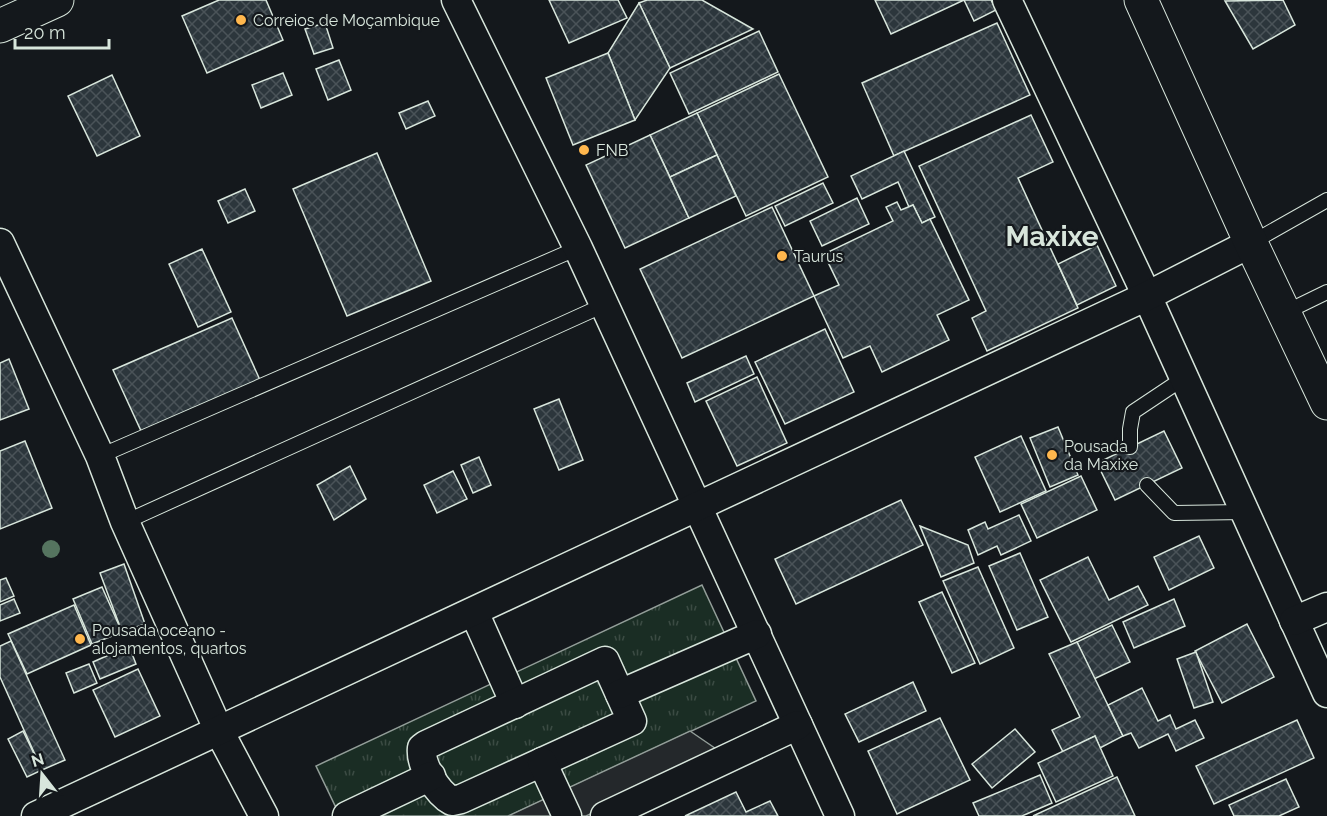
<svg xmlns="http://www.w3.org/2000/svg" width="1327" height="816" font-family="Raleway,sans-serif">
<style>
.park{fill:url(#park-tufts);stroke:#939e99;stroke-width:1.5}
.parking{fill:#24282b;stroke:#939e99;stroke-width:1.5}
.building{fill:url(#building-cross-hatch);stroke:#d8e6dc;stroke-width:1.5}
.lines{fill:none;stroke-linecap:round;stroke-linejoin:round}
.lane-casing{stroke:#d8e6dc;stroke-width:16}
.street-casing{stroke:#d8e6dc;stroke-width:31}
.secondary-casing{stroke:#d8e6dc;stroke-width:35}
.highway-casing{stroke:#d8e6dc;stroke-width:35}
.lane{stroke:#14181c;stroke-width:14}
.street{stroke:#14181c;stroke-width:28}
.secondary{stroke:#14181c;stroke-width:33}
.highway{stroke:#14181c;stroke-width:33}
.tree{fill:#55745f}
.poi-dot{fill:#ffb74d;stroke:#14181c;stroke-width:2}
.labels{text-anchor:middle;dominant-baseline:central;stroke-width:4.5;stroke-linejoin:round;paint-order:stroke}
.poi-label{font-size:16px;fill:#d8e6dc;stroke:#14181c;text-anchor:start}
.town-label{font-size:28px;font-weight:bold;fill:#d8e6dc;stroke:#14181c}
</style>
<defs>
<pattern id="park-tufts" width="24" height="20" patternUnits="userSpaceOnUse" patternTransform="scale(1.5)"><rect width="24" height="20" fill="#1a2d24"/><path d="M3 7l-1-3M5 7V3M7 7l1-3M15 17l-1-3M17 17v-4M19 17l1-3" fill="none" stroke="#3b4b43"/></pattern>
<pattern id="building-cross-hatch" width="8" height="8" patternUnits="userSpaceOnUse" patternTransform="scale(1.5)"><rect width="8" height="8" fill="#2c363c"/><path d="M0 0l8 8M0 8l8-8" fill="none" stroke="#4a5358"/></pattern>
</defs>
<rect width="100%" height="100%" fill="#14181c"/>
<!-- park -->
<path class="park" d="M 702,585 L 756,701 L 509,816 L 340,816 L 316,766 Z"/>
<!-- parking -->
<path class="parking" d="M 690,731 L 725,755 L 586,816 L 508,816 Z"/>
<!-- building -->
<g class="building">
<path d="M 219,0 L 266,0 L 283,40 L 207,73 L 182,16 Z"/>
<path d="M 549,0 L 618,0 L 627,18 L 569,43 Z"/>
<path d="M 647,0 L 702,0 L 753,29 L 670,68 L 639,3 Z"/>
<path d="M 875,0 L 991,0 L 996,10 L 974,21 L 964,0 L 891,34 Z"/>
<path d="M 1283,0 L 1295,25 L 1253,49 L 1225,1 Z"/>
<path d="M 639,3 L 670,68 L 635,120 L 608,53 Z"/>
<path d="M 325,23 L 333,48 L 314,54 L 305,29 Z"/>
<path d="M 997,23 L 1030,95 L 894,156 L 862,83 Z"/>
<path d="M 759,31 L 778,72 L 689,114 L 670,73 Z"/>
<path d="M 608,53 L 635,120 L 573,145 L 546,78 Z"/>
<path d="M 339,60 L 351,90 L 328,100 L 316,69 Z"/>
<path d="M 283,73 L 292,95 L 261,108 L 252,85 Z"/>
<path d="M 779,74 L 828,177 L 746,216 L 697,113 Z"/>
<path d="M 112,75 L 140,136 L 97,156 L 68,96 Z"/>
<path d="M 428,101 L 435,116 L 406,129 L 399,113 Z"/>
<path d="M 697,113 L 717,155 L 670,177 L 650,135 Z"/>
<path d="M 1031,115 L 1053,162 L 1018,178 L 1078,308 L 987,351 L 972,318 L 986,311 L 919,166 Z"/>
<path d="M 650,135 L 689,218 L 625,248 L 586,165 Z"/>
<path d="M 904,151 L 935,217 L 922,223 L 913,205 L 909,207 L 898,182 L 862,199 L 851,176 Z"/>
<path d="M 377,153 L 431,281 L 347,316 L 293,189 Z"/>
<path d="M 717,155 L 736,196 L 689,218 L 670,177 Z"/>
<path d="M 823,183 L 833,203 L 785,226 L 775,206 Z"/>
<path d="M 245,189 L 255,211 L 228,223 L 218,201 Z"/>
<path d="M 857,198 L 869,224 L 822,246 L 810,221 Z"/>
<path d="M 897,202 L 901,210 L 913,205 L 922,223 L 930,219 L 969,300 L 937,315 L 949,340 L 882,372 L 870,346 L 843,358 L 814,296 L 839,285 L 824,254 L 893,221 L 886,207 Z"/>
<path d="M 772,207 L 814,296 L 682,358 L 640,269 Z"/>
<path d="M 1097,245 L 1116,286 L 1077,305 L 1058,264 Z"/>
<path d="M 202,249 L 231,312 L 198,327 L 169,264 Z"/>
<path d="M 232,318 L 260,380 L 142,433 L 113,370 Z"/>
<path d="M 825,329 L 854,392 L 785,424 L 755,362 Z"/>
<path d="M 746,356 L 754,374 L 695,402 L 687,383 Z"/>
<path d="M 9,359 L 29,409 L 0,420 L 0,363 Z"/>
<path d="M 757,377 L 787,443 L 737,466 L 706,401 Z"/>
<path d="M 559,399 L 583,460 L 559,470 L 534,409 Z"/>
<path d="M 1058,427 L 1078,475 L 1050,487 L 1030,438 Z"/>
<path d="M 1164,431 L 1182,468 L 1115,500 L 1097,463 Z"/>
<path d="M 1021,436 L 1046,491 L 1000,512 L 975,457 Z"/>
<path d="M 25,441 L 52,508 L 0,529 L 0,451 Z"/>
<path d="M 479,457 L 491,485 L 473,493 L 461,465 Z"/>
<path d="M 350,466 L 366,499 L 334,520 L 317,485 Z"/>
<path d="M 453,471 L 467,499 L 437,513 L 424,485 Z"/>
<path d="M 1081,476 L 1097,510 L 1037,538 L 1021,504 Z"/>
<path d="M 901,500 L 923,545 L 796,604 L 775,559 Z"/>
<path d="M 1019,515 L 1031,541 L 1001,555 L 997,546 L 978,555 L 968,530 L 985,522 L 988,529 Z"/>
<path d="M 920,526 L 968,545 L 974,563 L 941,577 Z"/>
<path d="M 1199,536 L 1214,568 L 1169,590 L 1154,557 Z"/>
<path d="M 1020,553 L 1048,617 L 1017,630 L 989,566 Z"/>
<path d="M 1088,557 L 1109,600 L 1138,586 L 1148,605 L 1071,642 L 1040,580 Z"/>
<path d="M 124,564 L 145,624 L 122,632 L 100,573 Z"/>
<path d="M 978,567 L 1014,648 L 980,664 L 943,581 Z"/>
<path d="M 6,578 L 14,596 L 0,602 L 0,580 Z"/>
<path d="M 102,587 L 122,632 L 92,644 L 73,599 Z"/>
<path d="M 942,592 L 975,663 L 952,673 L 919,602 Z"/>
<path d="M 14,599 L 20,613 L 0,621 L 0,605 Z"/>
<path d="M 1174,599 L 1185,626 L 1134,648 L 1123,622 Z"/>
<path d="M 74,605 L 91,645 L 27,674 L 8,634 Z"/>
<path d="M 1247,624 L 1274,677 L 1222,703 L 1195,651 Z"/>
<path d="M 1112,625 L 1130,662 L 1094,679 L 1077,642 Z"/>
<path d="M 11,641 L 65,760 L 42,770 L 0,677 L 0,646 Z"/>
<path d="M 1077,642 L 1123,736 L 1100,748 L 1095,736 L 1063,752 L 1052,730 L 1080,717 L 1049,654 Z"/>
<path d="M 129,646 L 136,664 L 100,679 L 93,662 Z"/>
<path d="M 1196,652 L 1213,702 L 1194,708 L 1177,659 Z"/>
<path d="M 89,664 L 97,683 L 74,693 L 66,673 Z"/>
<path d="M 138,669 L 160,716 L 115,737 L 93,690 Z"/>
<path d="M 913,682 L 926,711 L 859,742 L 845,714 Z"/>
<path d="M 1142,688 L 1158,721 L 1170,715 L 1176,729 L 1195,720 L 1204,738 L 1176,751 L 1168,734 L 1139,748 L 1131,733 L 1123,736 L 1108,705 Z"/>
<path d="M 940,718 L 970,780 L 897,814 L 868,751 Z"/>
<path d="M 1297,720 L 1314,758 L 1214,804 L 1196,766 Z"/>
<path d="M 1015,729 L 1035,752 L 992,788 L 972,764 Z"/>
<path d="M 23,731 L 42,770 L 27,777 L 8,739 Z"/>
<path d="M 1095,736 L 1113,776 L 1056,802 L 1038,763 Z"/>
<path d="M 1040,775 L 1052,803 L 1022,816 L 979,816 L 973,803 Z"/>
<path d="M 1117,777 L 1135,816 L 1033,816 Z"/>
<path d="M 1286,779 L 1299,807 L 1279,816 L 1234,816 L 1229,805 Z"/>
<path d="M 736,792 L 746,812 L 770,801 L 778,816 L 685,816 Z"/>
</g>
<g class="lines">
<defs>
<g id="lane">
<path d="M 1251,243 L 1327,200"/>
<path d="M 1284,313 L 1327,292"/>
<path d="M 1130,447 L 1130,429 L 1133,412 L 1184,378"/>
<path d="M 100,456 L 578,248"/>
<path d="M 1147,485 L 1174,513 L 1245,512"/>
<path d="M 125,522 L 604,305"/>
</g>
<g id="street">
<path d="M 456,0 L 578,248 L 840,816"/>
<path d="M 1007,0 L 1147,296 L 1327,693"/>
<path d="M 0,243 L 100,456 L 125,522 L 218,729 L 264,816"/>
<path d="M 474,612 L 515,704"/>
<path d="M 1294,621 L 1327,607"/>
<path d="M 605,661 L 632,721 L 461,799 L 452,801 C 437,793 420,765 422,748 L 426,745 Z"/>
<path d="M 620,694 L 757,634"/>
<path d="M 542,762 L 567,816"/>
<path d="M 36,816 L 1147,296 L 1251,243"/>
<path d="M 347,816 L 431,776"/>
<path d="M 605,816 L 798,725"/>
</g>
<path id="secondary" d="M 0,26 L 57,0"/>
<path id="highway" d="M 1141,0 L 1251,243 L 1327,403"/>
</defs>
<!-- lane casing -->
<use href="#lane" class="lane-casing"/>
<!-- street casing -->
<use href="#street" class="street-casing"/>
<!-- secondary casing -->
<use href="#secondary" class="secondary-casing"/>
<!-- highway casing -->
<use href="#highway" class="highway-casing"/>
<!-- lane -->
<use href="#lane" class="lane"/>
<!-- street -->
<use href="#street" class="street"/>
<!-- secondary -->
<use href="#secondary" class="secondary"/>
<!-- highway -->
<use href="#highway" class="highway"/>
</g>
<!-- trees -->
<circle class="tree" cx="51" cy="549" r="9"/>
<!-- markers -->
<g class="poi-dot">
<circle cx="241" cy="20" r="6"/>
<circle cx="584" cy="150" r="6"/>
<circle cx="782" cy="256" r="6"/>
<circle cx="1052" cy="455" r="6"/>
<circle cx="80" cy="639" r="6"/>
</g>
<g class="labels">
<!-- poi labels -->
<g class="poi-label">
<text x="253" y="20">Correios de Moçambique</text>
<text x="596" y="150">FNB</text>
<text x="794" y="256">Taurus</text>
<text x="1064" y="446">Pousada<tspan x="1064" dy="18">da Maxixe</tspan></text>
<text x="92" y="630">Pousada oceano -<tspan x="92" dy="18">alojamentos, quartos</tspan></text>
</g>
<!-- town labels -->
<g class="town-label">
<text x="1052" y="236">Maxixe</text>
</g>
</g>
<!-- north arrow -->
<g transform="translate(42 774) rotate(343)" stroke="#14181c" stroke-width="4.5" paint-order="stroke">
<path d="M0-4.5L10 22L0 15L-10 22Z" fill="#d8e6dc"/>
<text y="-9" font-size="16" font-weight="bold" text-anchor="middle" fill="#d8e6dc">N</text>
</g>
<!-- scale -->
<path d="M15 39v9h94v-9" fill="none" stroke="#d8e6dc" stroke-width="3"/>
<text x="24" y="39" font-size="18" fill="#d8e6dc" stroke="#14181c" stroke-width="4.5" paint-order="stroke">20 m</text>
</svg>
